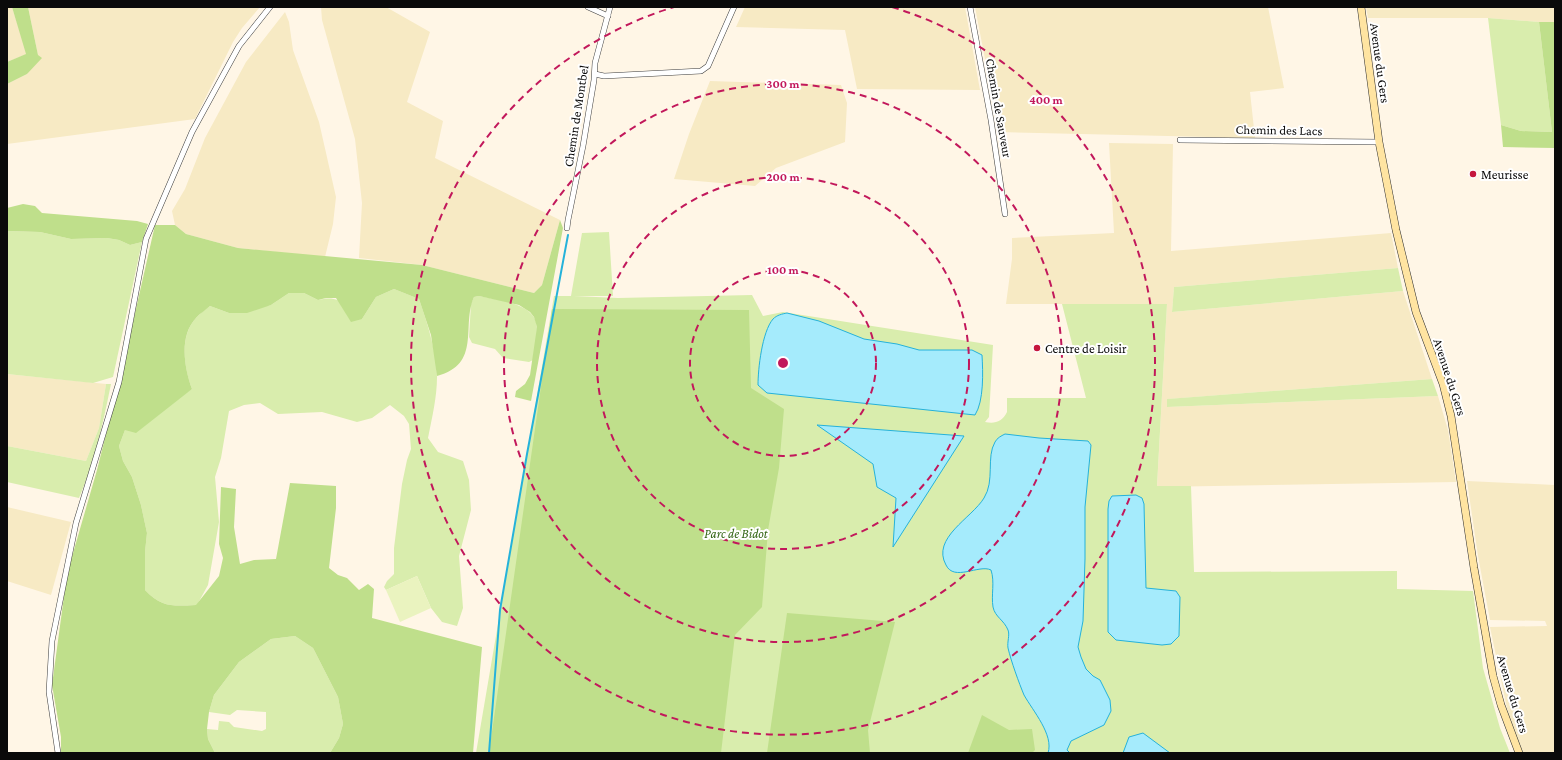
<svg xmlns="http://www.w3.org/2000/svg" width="1562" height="760" font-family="'Crimson Pro',serif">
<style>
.farmland{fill:#f7eac4}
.green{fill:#d9edad}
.forest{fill:#bfdf8b}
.pitch{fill:#eaf3bf}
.water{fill:#a5ebfc;stroke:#25b2da}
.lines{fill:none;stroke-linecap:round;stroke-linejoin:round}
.stream{stroke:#25b2da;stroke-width:2}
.minor-casing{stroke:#3d3d3d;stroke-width:6}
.secondary-casing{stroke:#2c2c2c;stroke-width:8}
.minor{stroke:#fff;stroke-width:5}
.secondary{stroke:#ffe4a1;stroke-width:7}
.ring{fill:none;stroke:#c2185b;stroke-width:2;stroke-dasharray:7 5}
.poi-dot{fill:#c5163d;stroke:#fff;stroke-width:1.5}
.labels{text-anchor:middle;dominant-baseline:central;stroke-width:4;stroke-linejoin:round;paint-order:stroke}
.street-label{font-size:13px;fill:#0a0a0a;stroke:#fff}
.poi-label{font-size:13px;fill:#0a0a0a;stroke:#fff;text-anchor:start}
.park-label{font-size:13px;font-style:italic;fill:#346615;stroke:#fff}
.centre{fill:#c2185b;stroke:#fff;stroke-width:2}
.ring-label{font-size:12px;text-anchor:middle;font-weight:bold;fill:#c2185b;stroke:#fff;stroke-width:4;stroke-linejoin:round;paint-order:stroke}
</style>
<rect width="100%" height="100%" fill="#fff6e6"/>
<!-- farmland -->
<g class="farmland">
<path d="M 7,7 L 12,7 L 27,54 L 7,62 Z"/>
<path d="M 28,7 L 260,7 L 242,28 L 233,42 L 195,119 L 7,144 L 7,84 L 27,74 L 38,55 Z"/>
<path d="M 321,7 L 386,7 L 430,32 L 407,102 L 443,121 L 435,158 L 560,220 L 542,285 L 534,293 L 422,265 L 359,258 L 362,203 L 355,139 L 322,20 Z"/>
<path d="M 745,7 L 965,7 L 980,90 L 857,89 L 845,30 L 736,27 Z"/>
<path d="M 975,7 L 1268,7 L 1284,88 L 1250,92 L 1255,138 L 999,132 Z"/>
<path d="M 1366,7 L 1555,7 L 1555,22 L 1539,22 L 1488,18 L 1368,18 Z"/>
<path d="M 285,12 L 289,22 L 293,50 L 319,122 L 336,197 L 333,224 L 325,257 L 238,248 L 186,234 L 175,225 L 172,211 L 185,189 L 205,138 L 246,62 Z"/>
<path d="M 710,81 L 841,85 L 847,103 L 845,142 L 776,168 L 755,186 L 674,179 L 689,134 Z"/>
<path d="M 1109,143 L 1173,144 L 1171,251 L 1391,233 L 1398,268 L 1174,287 L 1172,312 L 1403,291 L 1432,379 L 1168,399 L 1167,407 L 1438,396 L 1448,430 L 1456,482 L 1157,487 L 1167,304 L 1006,304 L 1012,259 L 1012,238 L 1114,233 Z"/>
<path d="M 7,374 L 106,384 L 99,428 L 86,461 L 7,446 Z"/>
<path d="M 1467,481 L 1555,485 L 1555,753 L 1522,753 L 1509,718 L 1490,627 L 1547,626 L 1545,621 L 1490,620 L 1478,556 Z"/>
<path d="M 7,507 L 71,522 L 51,595 L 7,581 Z"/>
</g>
<!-- green -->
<g class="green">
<path d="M 1488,18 L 1539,22 L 1552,132 L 1521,131 L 1501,125 Z"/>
<path d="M 7,231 L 40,232 L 71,239 L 107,238 L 119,240 L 130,245 L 142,242 L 113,377 L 93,383 L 7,374 Z"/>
<path d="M 609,232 L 613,296 L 574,296 L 618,298 L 752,295 L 763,316 L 783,312 L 993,345 L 989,417 L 985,422 C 995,424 1002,422 1007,412 L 1007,398 L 1086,398 L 1062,304 L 1167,304 L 1157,486 L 1191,486 L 1194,572 L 1397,571 L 1397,589 L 1473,591 L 1483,668 L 1500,728 L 1510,753 L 476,753 L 554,296 L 571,296 L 582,233 Z"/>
<path d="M 1398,268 L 1403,291 L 1172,312 L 1174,287 Z"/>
<path d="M 394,289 L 419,299 C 427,322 437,353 437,377 C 437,397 432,418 428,438 L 438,452 L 463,461 L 469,480 L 471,510 L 459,556 L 463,608 L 457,626 L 442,622 L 431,608 L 417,576 L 386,590 L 384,587 L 387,581 L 394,574 L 394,548 L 402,484 L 407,460 L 411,449 L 409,424 L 404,416 L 390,405 L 372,418 L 357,422 L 322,412 L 278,414 L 260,403 L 244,405 L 229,411 L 221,458 L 215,477 L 219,522 L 208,585 L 197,605 C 174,606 162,608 145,590 L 145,552 L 147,533 L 141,505 L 132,477 L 123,461 L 119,446 L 125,430 L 192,389 C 184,368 179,336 196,318 C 200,313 206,309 210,306 L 229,313 L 271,305 L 289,293 L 304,293 L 318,300 C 340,294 346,306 362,319 L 376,297 Z"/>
<path d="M 479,296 C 498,300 537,303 537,328 C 537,339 534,350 533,360 L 529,362 L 503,358 L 495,349 L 472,343 L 469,337 L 471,304 L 474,297 Z"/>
<path d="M 1432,379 L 1438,396 L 1167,407 L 1167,399 Z"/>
<path d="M 106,384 L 111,384 C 103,423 95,461 79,498 L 7,482 L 7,446 L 86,461 L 99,428 Z"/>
<path d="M 295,636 L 313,648 L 338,697 L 343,724 L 339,738 L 330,753 L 215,753 L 208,739 L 207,729 L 218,730 L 219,721 L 229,722 L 234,727 L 262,731 L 266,729 L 266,712 L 237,710 L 230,715 L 209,712 L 214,695 L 239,662 L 271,639 Z"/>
</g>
<!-- forest -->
<g class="forest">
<path d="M 12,7 L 28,7 L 38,55 L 42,58 L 27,74 L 7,84 L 7,62 L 26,54 Z"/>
<path d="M 1539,22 L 1555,22 L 1555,148 L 1503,147 L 1501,125 L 1521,131 L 1552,132 Z"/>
<path d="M 23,204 L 35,206 L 42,213 L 137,221 L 148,224 L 142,242 L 130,245 L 119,240 L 107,238 L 71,239 L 40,232 L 7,231 L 7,208 Z"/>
<path d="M 560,220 L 563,228 L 531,401 L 515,397 L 516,391 L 525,384 L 530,375 L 537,327 L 534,317 L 530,312 L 519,305 L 479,296 L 474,297 C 461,326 482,364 437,376 L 431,335 L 419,299 L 394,289 L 376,297 L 362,319 L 351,322 L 336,298 L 326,298 L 318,300 L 304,293 L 289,293 L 271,305 L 247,313 L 229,313 L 210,306 C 206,310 200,313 196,318 C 179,336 184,367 192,389 L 136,433 L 125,430 L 119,446 L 123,461 L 132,477 L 141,505 L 147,533 L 145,552 L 145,590 C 162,608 174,606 196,605 L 219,576 L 223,558 L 219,544 L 221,487 L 236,489 L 234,527 L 240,564 L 254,560 L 276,559 L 290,483 L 336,486 L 336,508 L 329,568 L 338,575 L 347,578 L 359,590 L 368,584 L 374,589 L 372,618 L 482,647 L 473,753 L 330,753 L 339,738 L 343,724 L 338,697 L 313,648 L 295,636 L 271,639 L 239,662 L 214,695 L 209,712 L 207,729 L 208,739 L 215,753 L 61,753 L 61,737 L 52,685 L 67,574 L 97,470 L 123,366 L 155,225 L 175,225 L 186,234 L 238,248 L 422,265 L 534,293 L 542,285 Z"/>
<path d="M 552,309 L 749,310 L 751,388 L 784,409 L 779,468 L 768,530 L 762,607 L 735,635 L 721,753 L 489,753 Z"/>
<path d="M 787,613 L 895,622 L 868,730 L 870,753 L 767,753 Z"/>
<path d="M 982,715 L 1009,730 L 1032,729 L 1035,750 L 1032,753 L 968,753 Z"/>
</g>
<!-- pitch -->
<path class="pitch" d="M 417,576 L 431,608 L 400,622 L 386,590 Z"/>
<!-- water -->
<g class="water">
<path d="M 787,313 L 819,321 L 864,339 L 897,344 L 919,350 L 972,350 L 982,355 C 983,372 984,401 975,415 L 767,393 L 758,385 C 758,369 762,332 773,319 C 777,315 782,314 787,313 Z"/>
<path d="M 817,425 L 964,436 L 893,547 L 896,498 L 877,487 L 873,464 Z"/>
<path d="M 1005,434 L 1039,438 L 1088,441 L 1091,445 L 1085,507 L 1085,559 L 1083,621 L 1078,647 L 1081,657 L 1086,669 L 1093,676 L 1100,680 L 1110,700 L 1111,711 L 1104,725 L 1071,741 L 1067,750 L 1070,753 L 1048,753 C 1054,735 1033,711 1024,695 C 1019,683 1011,661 1008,648 C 1007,642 1010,635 1008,630 C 1004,620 995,617 993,607 C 991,595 995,582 991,570 C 979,564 954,582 946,565 C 931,538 972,518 984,498 C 995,481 986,457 995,442 C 997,438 1001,436 1005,434 Z"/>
<path d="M 1136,495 L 1142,498 L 1144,504 L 1146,588 L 1176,591 L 1180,597 L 1179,636 L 1171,644 L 1162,645 L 1116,640 L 1108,632 L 1108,509 L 1109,501 L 1112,496 Z"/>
<path d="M 1143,733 L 1170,753 L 1123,753 L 1129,737 Z"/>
</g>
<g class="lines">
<!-- stream -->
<path class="stream" d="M 489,753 L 500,610 L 527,454 L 568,235"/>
<defs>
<g id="minor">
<path d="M 588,7 L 608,16"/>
<path d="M 970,7 L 991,120 L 1005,214"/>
<path d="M 595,74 L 604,76 L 701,71 L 708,66 L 734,7"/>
<path d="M 1180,140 L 1379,142"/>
<path d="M 567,228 L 568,220 L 583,146 L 594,80 L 595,63 L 610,7"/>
<path d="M 58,753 L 49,692 L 52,641 L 76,523 L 119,382 L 146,239 L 192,132 L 239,46 L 270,7"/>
</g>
<path id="secondary" d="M 1361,7 L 1379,142 L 1396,230 L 1416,312 L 1443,384 L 1451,416 L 1474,568 L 1493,676 L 1501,705 L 1519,753"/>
</defs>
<!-- minor casing -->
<use href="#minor" class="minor-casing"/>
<!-- secondary casing -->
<use href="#secondary" class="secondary-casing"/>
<!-- minor -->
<use href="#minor" class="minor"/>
<!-- secondary -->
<use href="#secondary" class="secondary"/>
</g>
<!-- distance rings -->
<g class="ring">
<circle cx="783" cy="363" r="93"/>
<circle cx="783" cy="363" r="186"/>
<circle cx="783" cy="363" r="279"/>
<path d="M892 7A372 372 0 1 1 674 7"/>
</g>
<!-- markers -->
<g class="poi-dot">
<circle cx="1473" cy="174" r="4"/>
<circle cx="1037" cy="348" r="4"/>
</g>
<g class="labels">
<!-- street labels -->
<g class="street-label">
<text transform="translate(1380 63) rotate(82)">Avenue du Gers</text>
<text transform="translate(999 108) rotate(80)">Chemin de Sauveur</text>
<text transform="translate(576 116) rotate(-81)">Chemin de Montbel</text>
<text transform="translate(1279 130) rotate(1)">Chemin des Lacs</text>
<text transform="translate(1450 377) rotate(72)">Avenue du Gers</text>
<text transform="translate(1513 694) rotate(73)">Avenue du Gers</text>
</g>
<!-- poi labels -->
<g class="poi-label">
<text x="1481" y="174">Meurisse</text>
<text x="1045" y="348">Centre de Loisir</text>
</g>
<!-- park labels -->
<g class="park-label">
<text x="736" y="533">Parc de Bidot</text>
</g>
</g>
<circle cx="783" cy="363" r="6" class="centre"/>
<g class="ring-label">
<text x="783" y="88">300 m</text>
<text x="1046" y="104">400 m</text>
<text x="783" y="181">200 m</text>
<text x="783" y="274">100 m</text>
</g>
<!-- border -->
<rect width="1562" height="760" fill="none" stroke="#0a0a0a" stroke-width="16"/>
</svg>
